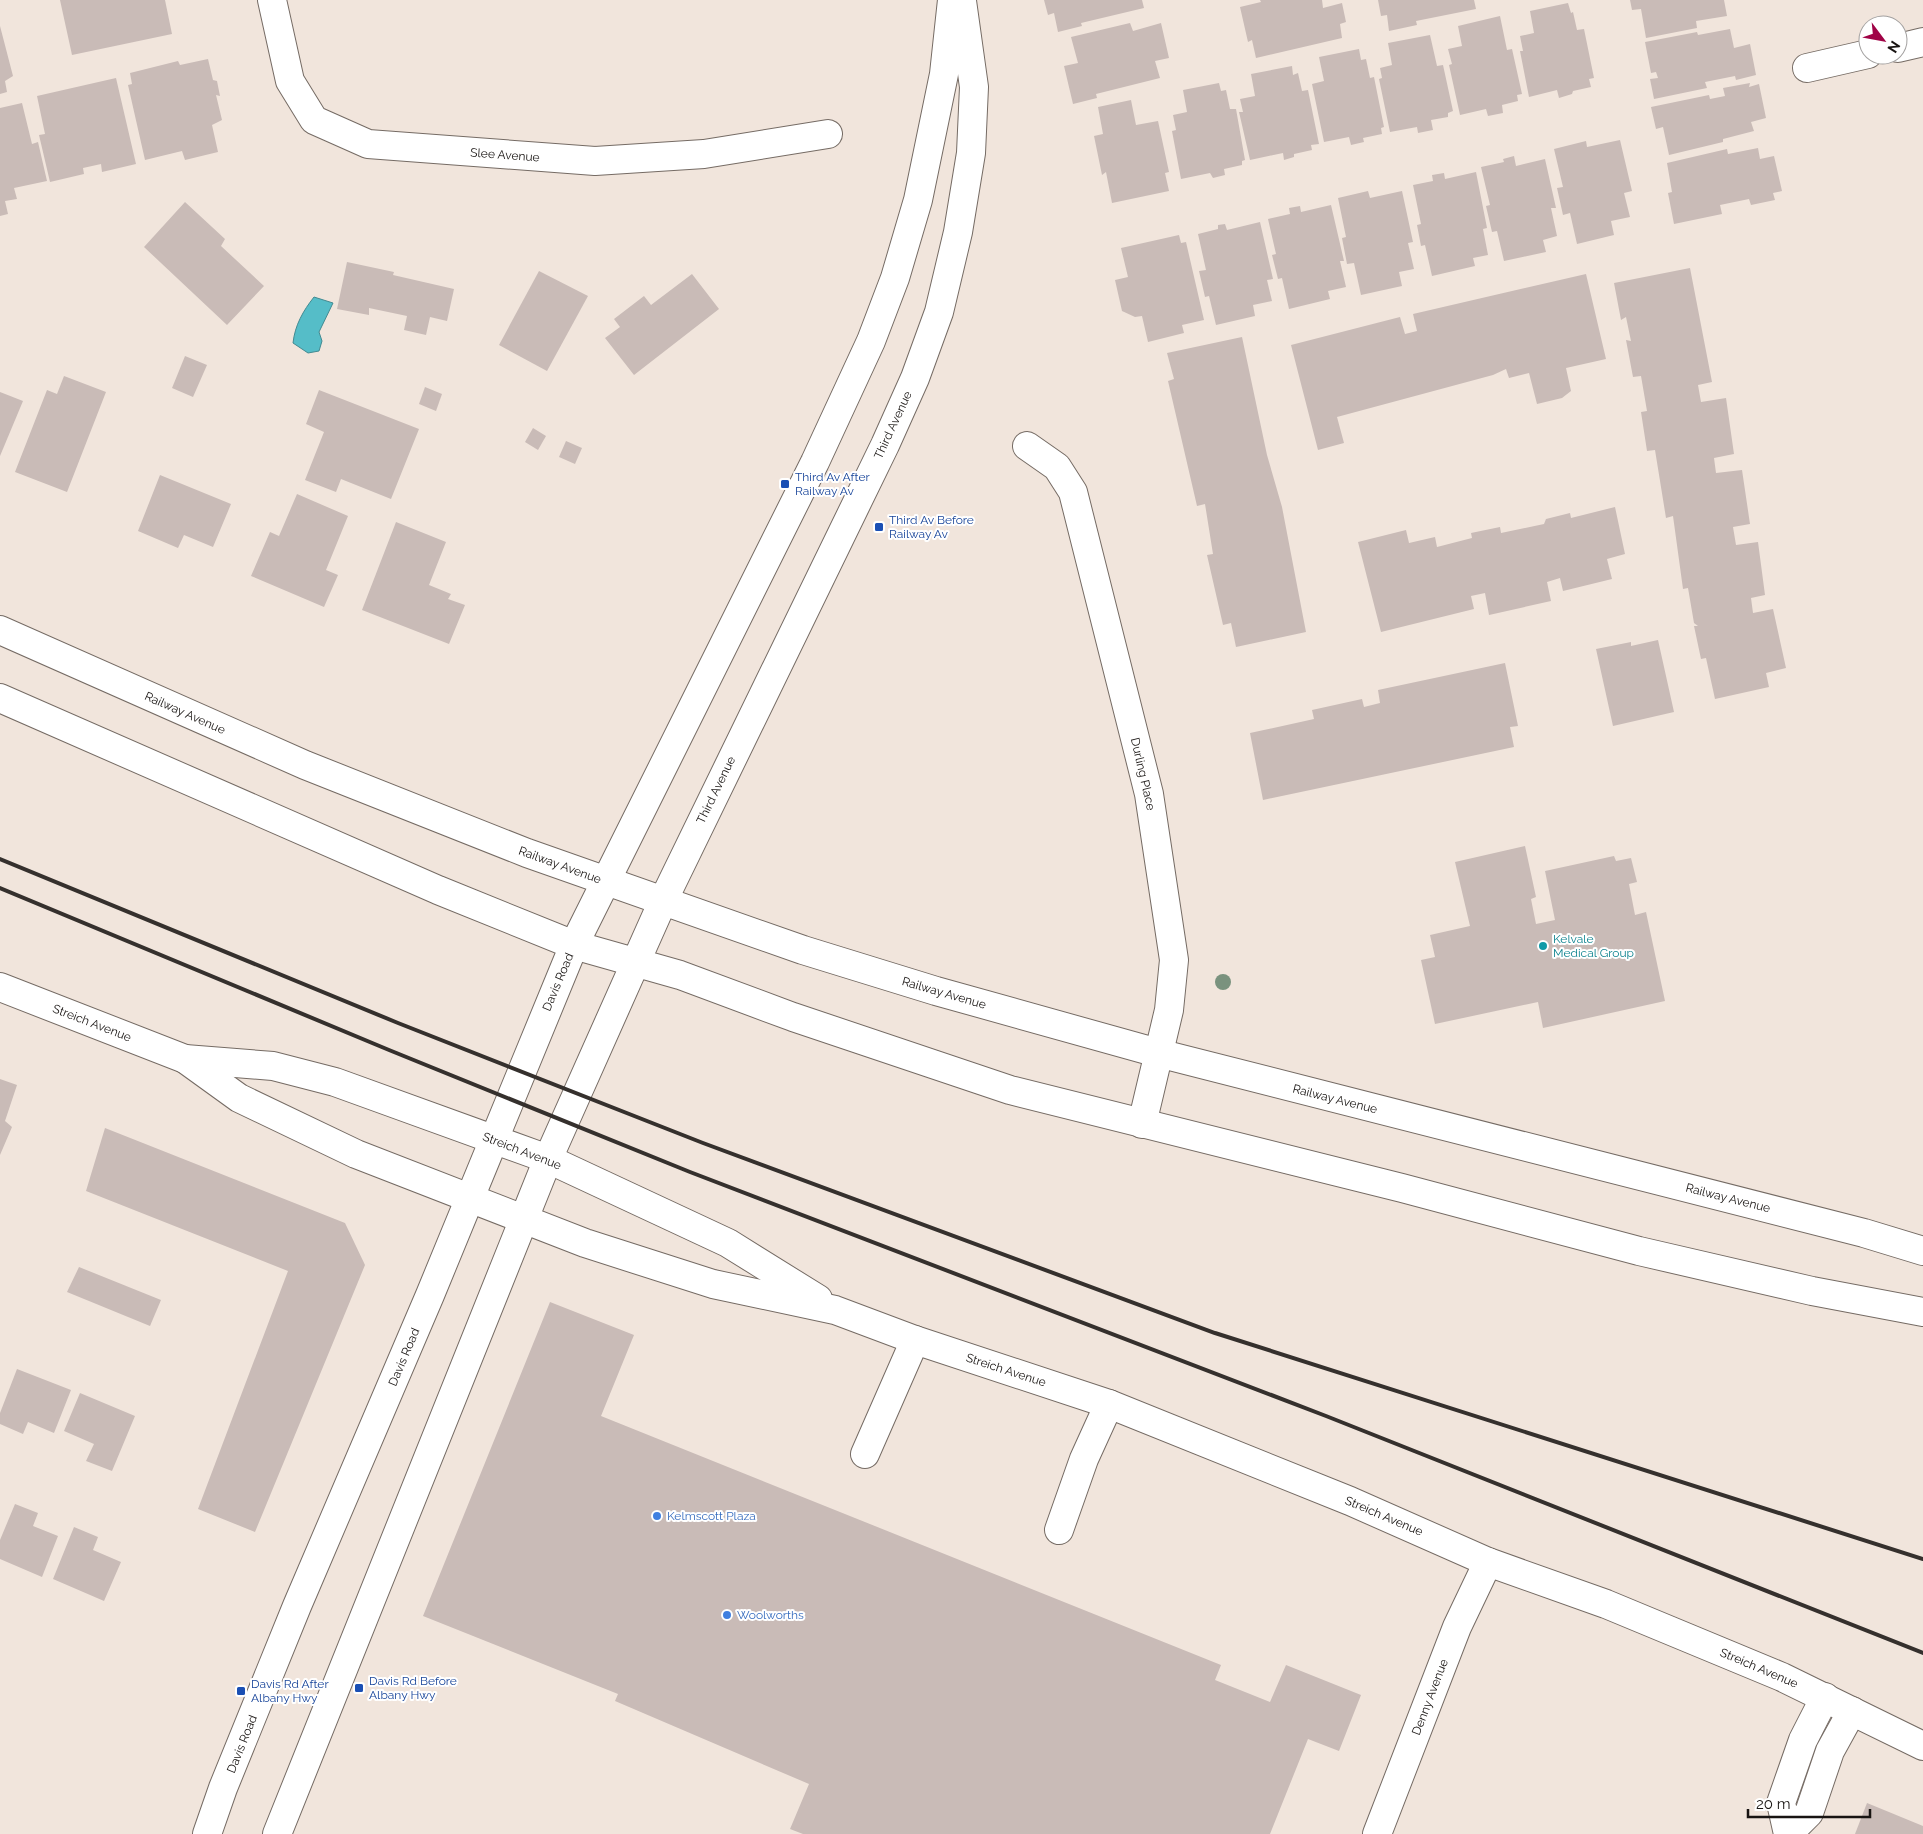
<svg xmlns="http://www.w3.org/2000/svg" width="1923" height="1834" font-family="Raleway,sans-serif">
<style>
.water{fill:#55bdc8;stroke:#438a91}
.building{fill:#c9bbb7}
.lines{fill:none;stroke-linecap:round;stroke-linejoin:round}
.minor-casing{stroke:#756b64;stroke-width:30}
.major-casing{stroke:#756b64;stroke-width:30}
.minor{stroke:#fff;stroke-width:28}
.major{stroke:#fff;stroke-width:28}
.rail{stroke:#35302d;stroke-width:4}
.tree{fill:#7a927e}
.transit-dot{fill:#1a4fb4;stroke:#fff;stroke-width:2}
.culture-dot{fill:#0f9aa8;stroke:#fff;stroke-width:2}
.shop-dot{fill:#3f7fe0;stroke:#fff;stroke-width:2}
.labels{text-anchor:middle;dominant-baseline:central;stroke-width:4;stroke-linejoin:round;paint-order:stroke}
.street-label{font-size:12px;fill:#181412;stroke:#fff}
.transit-label{font-size:12px;fill:#164399;stroke:#fff;text-anchor:start}
.culture-label{font-size:12px;fill:#0d838f;stroke:#fff;text-anchor:start}
.shop-label{font-size:12px;fill:#366cbe;stroke:#fff;text-anchor:start}
</style>
<rect width="100%" height="100%" fill="#f1e5dc"/>
<!-- water -->
<path class="water" d="M 314,297 L 333,303 L 319,332 L 322,341 L 319,351 L 308,353 L 293,343 C 295,325 303,311 314,297 Z"/>
<!-- building -->
<g class="building">
<path d="M 60,0 L 165,0 L 172,34 L 72,55 Z"/>
<path d="M 1044,0 L 1142,0 L 1144,8 L 1081,23 L 1082,26 L 1058,32 L 1054,13 L 1048,15 Z"/>
<path d="M 1260,0 L 1322,0 L 1323,8 L 1342,3 L 1346,22 L 1340,24 L 1342,38 L 1256,58 L 1252,40 L 1248,42 L 1240,7 L 1261,2 Z"/>
<path d="M 1378,0 L 1474,0 L 1476,9 L 1416,21 L 1417,25 L 1389,31 L 1387,15 L 1381,16 Z"/>
<path d="M 1630,0 L 1724,0 L 1727,16 L 1696,21 L 1697,28 L 1646,38 L 1641,9 L 1632,10 Z"/>
<path d="M 1568,3 L 1571,13 L 1573,12 L 1577,30 L 1584,29 L 1594,78 L 1589,79 L 1591,87 L 1573,91 L 1572,94 L 1559,98 L 1557,90 L 1529,97 L 1520,51 L 1523,51 L 1520,36 L 1534,33 L 1530,11 Z"/>
<path d="M 1500,16 L 1507,50 L 1512,49 L 1522,94 L 1517,95 L 1518,101 L 1502,105 L 1503,113 L 1488,116 L 1486,109 L 1460,115 L 1449,65 L 1452,64 L 1448,49 L 1462,46 L 1458,26 Z"/>
<path d="M 1130,23 L 1133,31 L 1161,23 L 1169,58 L 1155,61 L 1160,78 L 1096,94 L 1097,98 L 1073,104 L 1064,66 L 1078,63 L 1071,37 Z"/>
<path d="M 0,26 L 13,76 L 5,81 L 7,92 L 0,94 Z"/>
<path d="M 1730,29 L 1734,48 L 1750,44 L 1756,75 L 1736,80 L 1735,76 L 1705,82 L 1707,88 L 1654,99 L 1650,79 L 1658,78 L 1656,72 L 1651,73 L 1645,42 L 1697,32 L 1698,35 Z"/>
<path d="M 1430,35 L 1437,66 L 1443,65 L 1453,111 L 1448,113 L 1448,117 L 1431,120 L 1433,130 L 1418,133 L 1417,127 L 1390,132 L 1379,79 L 1382,78 L 1380,68 L 1392,65 L 1388,43 Z"/>
<path d="M 1359,49 L 1361,60 L 1366,59 L 1370,78 L 1374,77 L 1384,127 L 1381,128 L 1382,134 L 1363,138 L 1364,142 L 1351,145 L 1349,137 L 1324,142 L 1312,84 L 1324,81 L 1319,57 Z"/>
<path d="M 208,59 L 213,80 L 217,81 L 220,96 L 216,95 L 222,120 L 212,125 L 218,152 L 185,160 L 182,151 L 145,160 L 128,85 L 132,84 L 130,73 L 178,61 L 180,65 Z"/>
<path d="M 1292,66 L 1293,75 L 1298,73 L 1302,91 L 1308,90 L 1319,144 L 1311,145 L 1312,150 L 1294,154 L 1294,157 L 1284,160 L 1283,153 L 1250,160 L 1239,112 L 1243,112 L 1240,99 L 1255,96 L 1251,74 Z"/>
<path d="M 116,78 L 136,164 L 102,172 L 101,164 L 83,168 L 84,174 L 50,182 L 39,135 L 45,134 L 37,96 Z"/>
<path d="M 1219,83 L 1221,91 L 1226,90 L 1230,109 L 1236,109 L 1245,160 L 1242,161 L 1242,165 L 1224,169 L 1225,175 L 1213,178 L 1210,173 L 1181,179 L 1172,131 L 1176,130 L 1173,115 L 1187,112 L 1183,90 Z"/>
<path d="M 1750,83 L 1749,87 L 1759,84 L 1766,118 L 1751,122 L 1754,131 L 1723,139 L 1723,142 L 1669,155 L 1663,127 L 1656,129 L 1651,107 L 1709,95 L 1710,99 L 1725,96 L 1723,88 Z"/>
<path d="M 1131,100 L 1136,125 L 1158,121 L 1169,172 L 1165,173 L 1169,191 L 1112,203 L 1106,172 L 1102,175 L 1094,136 L 1103,134 L 1098,107 Z"/>
<path d="M 22,103 L 32,144 L 38,142 L 47,181 L 14,188 L 17,199 L 5,201 L 8,214 L 0,216 L 0,108 Z"/>
<path d="M 1620,140 L 1632,191 L 1624,193 L 1630,217 L 1611,221 L 1614,235 L 1577,244 L 1570,213 L 1563,215 L 1557,188 L 1563,187 L 1554,149 L 1586,141 L 1587,147 Z"/>
<path d="M 1758,148 L 1760,159 L 1774,156 L 1782,191 L 1773,193 L 1775,200 L 1751,205 L 1749,199 L 1720,205 L 1722,214 L 1674,224 L 1668,193 L 1672,192 L 1667,163 L 1727,149 L 1728,154 Z"/>
<path d="M 1514,156 L 1516,166 L 1545,159 L 1556,208 L 1551,208 L 1557,236 L 1543,240 L 1546,252 L 1504,261 L 1497,231 L 1492,232 L 1486,206 L 1490,205 L 1481,167 L 1504,162 L 1503,159 Z"/>
<path d="M 1476,172 L 1487,228 L 1483,229 L 1488,255 L 1473,258 L 1475,266 L 1432,276 L 1425,245 L 1421,246 L 1417,225 L 1421,224 L 1413,185 L 1433,181 L 1432,175 L 1444,173 L 1445,179 Z"/>
<path d="M 1368,191 L 1370,198 L 1402,191 L 1413,242 L 1408,243 L 1414,269 L 1399,272 L 1402,286 L 1361,295 L 1354,263 L 1347,264 L 1342,238 L 1346,237 L 1338,198 Z"/>
<path d="M 185,202 L 225,239 L 221,246 L 264,286 L 227,325 L 144,247 Z"/>
<path d="M 1331,205 L 1344,261 L 1340,261 L 1346,287 L 1328,291 L 1330,299 L 1289,309 L 1282,278 L 1278,279 L 1272,255 L 1276,254 L 1268,219 L 1290,214 L 1289,208 L 1300,206 L 1301,212 Z"/>
<path d="M 1260,222 L 1273,279 L 1267,280 L 1272,301 L 1253,305 L 1255,316 L 1216,325 L 1209,296 L 1205,297 L 1199,271 L 1206,270 L 1198,234 L 1218,229 L 1218,225 L 1225,224 L 1227,230 Z"/>
<path d="M 1179,235 L 1181,243 L 1186,242 L 1204,320 L 1182,325 L 1184,333 L 1148,342 L 1142,316 L 1135,317 L 1122,311 L 1115,280 L 1128,277 L 1121,248 Z"/>
<path d="M 347,262 L 394,272 L 393,275 L 454,289 L 447,321 L 430,317 L 426,335 L 404,330 L 407,316 L 369,308 L 369,315 L 337,309 Z"/>
<path d="M 1690,268 L 1712,382 L 1698,385 L 1701,402 L 1726,398 L 1734,454 L 1714,458 L 1716,473 L 1742,470 L 1750,524 L 1733,527 L 1736,545 L 1758,542 L 1765,595 L 1751,598 L 1753,613 L 1773,609 L 1786,668 L 1766,673 L 1769,687 L 1715,699 L 1706,658 L 1701,659 L 1694,626 L 1698,626 L 1694,623 L 1688,588 L 1683,589 L 1673,516 L 1666,518 L 1655,450 L 1647,451 L 1641,412 L 1647,411 L 1641,376 L 1633,377 L 1626,340 L 1631,341 L 1626,317 L 1621,320 L 1614,283 Z"/>
<path d="M 539,271 L 588,296 L 547,371 L 499,345 Z"/>
<path d="M 692,274 L 719,309 L 634,375 L 605,338 L 620,327 L 614,319 L 644,296 L 651,305 Z"/>
<path d="M 1586,274 L 1606,359 L 1566,368 L 1571,391 L 1562,398 L 1537,404 L 1529,373 L 1509,378 L 1506,369 L 1493,375 L 1337,417 L 1344,443 L 1318,450 L 1291,345 L 1400,317 L 1405,334 L 1417,331 L 1413,314 Z"/>
<path d="M 1242,337 L 1267,455 L 1282,507 L 1306,632 L 1236,647 L 1231,623 L 1223,625 L 1207,555 L 1213,554 L 1205,504 L 1197,506 L 1168,381 L 1174,379 L 1167,353 Z"/>
<path d="M 185,356 L 207,365 L 193,397 L 172,388 Z"/>
<path d="M 64,376 L 106,392 L 67,492 L 15,472 L 47,390 L 57,394 Z"/>
<path d="M 425,387 L 442,394 L 436,411 L 419,404 Z"/>
<path d="M 319,390 L 419,429 L 391,499 L 341,479 L 336,492 L 305,480 L 324,432 L 306,424 Z"/>
<path d="M 0,392 L 23,401 L 0,456 Z"/>
<path d="M 533,428 L 546,436 L 538,450 L 525,442 Z"/>
<path d="M 566,441 L 582,448 L 575,464 L 559,457 Z"/>
<path d="M 160,475 L 231,504 L 213,547 L 184,535 L 178,548 L 138,531 Z"/>
<path d="M 297,494 L 348,516 L 326,570 L 338,575 L 324,607 L 251,576 L 270,532 L 279,536 Z"/>
<path d="M 1615,507 L 1625,554 L 1607,559 L 1612,579 L 1563,591 L 1560,578 L 1547,582 L 1551,601 L 1489,615 L 1485,593 L 1471,596 L 1474,609 L 1381,632 L 1358,542 L 1406,530 L 1409,543 L 1435,537 L 1437,547 L 1472,538 L 1471,533 L 1500,527 L 1501,533 L 1544,524 L 1546,519 L 1570,513 L 1571,518 Z"/>
<path d="M 396,522 L 446,542 L 429,585 L 451,594 L 448,599 L 465,605 L 449,644 L 362,610 Z"/>
<path d="M 1658,640 L 1674,712 L 1613,726 L 1596,649 L 1631,642 L 1631,646 Z"/>
<path d="M 1505,663 L 1518,726 L 1510,727 L 1514,747 L 1263,800 L 1250,733 L 1314,719 L 1312,710 L 1362,699 L 1364,707 L 1380,703 L 1378,690 Z"/>
<path d="M 1525,846 L 1536,897 L 1531,899 L 1536,924 L 1555,920 L 1545,871 L 1614,856 L 1616,861 L 1631,858 L 1637,882 L 1629,884 L 1635,915 L 1646,912 L 1665,1001 L 1543,1028 L 1538,1002 L 1435,1024 L 1421,960 L 1435,957 L 1430,935 L 1470,926 L 1455,862 Z"/>
<path d="M 0,1079 L 17,1085 L 5,1121 L 12,1127 L 0,1155 Z"/>
<path d="M 105,1128 L 345,1223 L 365,1265 L 255,1532 L 198,1509 L 288,1271 L 86,1191 Z"/>
<path d="M 79,1267 L 161,1300 L 150,1326 L 67,1292 Z"/>
<path d="M 550,1302 L 634,1335 L 601,1416 L 1221,1665 L 1215,1680 L 1270,1702 L 1286,1665 L 1361,1695 L 1339,1751 L 1308,1739 L 1270,1834 L 803,1834 L 790,1829 L 809,1784 L 615,1701 L 618,1694 L 423,1616 Z"/>
<path d="M 17,1369 L 71,1390 L 54,1433 L 28,1422 L 23,1434 L 0,1424 L 0,1413 Z"/>
<path d="M 80,1393 L 135,1416 L 112,1471 L 86,1461 L 94,1444 L 64,1431 Z"/>
<path d="M 15,1504 L 38,1513 L 33,1526 L 58,1536 L 42,1577 L 0,1559 L 0,1540 Z"/>
<path d="M 74,1527 L 98,1537 L 93,1550 L 121,1562 L 104,1601 L 53,1579 Z"/>
<path d="M 1867,1803 L 1923,1826 L 1923,1834 L 1855,1834 Z"/>
</g>
<g class="lines">
<defs>
<g id="minor">
<path d="M 272,0 L 290,81 L 314,120 L 368,144 L 595,161 L 704,154 L 828,134"/>
<path d="M 1898,48 L 1923,42"/>
<path d="M 1807,68 L 1868,54"/>
<path d="M 1027,446 L 1057,467 L 1073,492 L 1149,794 L 1174,960 L 1169,1010 L 1142,1124"/>
<path d="M 0,987 L 185,1059 L 239,1098 L 356,1154 L 585,1243 L 713,1284 L 835,1310 L 915,1340 L 1109,1404 L 1350,1501 L 1488,1562 L 1606,1604 L 1782,1677 L 1923,1746"/>
<path d="M 185,1059 L 273,1066 L 335,1082 L 548,1159 L 728,1243 L 818,1299"/>
<path d="M 865,1454 L 915,1340"/>
<path d="M 1059,1530 L 1084,1459 L 1109,1404"/>
<path d="M 1377,1834 L 1457,1627 L 1488,1562"/>
<path d="M 1788,1834 L 1781,1803 L 1803,1740 L 1825,1697"/>
<path d="M 1788,1834 L 1809,1813 L 1830,1751 L 1852,1711"/>
</g>
<g id="major">
<path d="M 0,630 L 305,765 L 527,853 L 803,950 L 936,991 L 1158,1053 L 1864,1233 L 1923,1251"/>
<path d="M 0,698 L 438,890 L 574,945 L 680,975 L 793,1017 L 1010,1090 L 1402,1188 L 1639,1251 L 1812,1291 L 1923,1312"/>
<path d="M 207,1834 L 223,1788 L 297,1606 L 430,1295 L 574,945 L 815,462 L 871,341 L 895,278 L 918,200 L 944,74 L 952,0"/>
<path d="M 277,1834 L 548,1159 L 663,901 L 885,445 L 915,378 L 939,312 L 958,232 L 971,153 L 974,87 L 962,1"/>
</g>
</defs>
<!-- minor casing -->
<use href="#minor" class="minor-casing"/>
<!-- major casing -->
<use href="#major" class="major-casing"/>
<!-- minor -->
<use href="#minor" class="minor"/>
<!-- major -->
<use href="#major" class="major"/>
<!-- rail -->
<g class="rail">
<path d="M 0,859 L 398,1023 L 703,1143 L 1215,1333 L 1923,1559"/>
<path d="M 0,888 L 389,1050 L 690,1172 L 1326,1416 L 1923,1653"/>
</g>
</g>
<!-- trees -->
<circle class="tree" cx="1223" cy="982" r="8"/>
<!-- markers -->
<g class="transit-dot">
<rect x="780" y="479" width="10" height="10" rx="2.5"/>
<rect x="874" y="522" width="10" height="10" rx="2.5"/>
<rect x="354" y="1683" width="10" height="10" rx="2.5"/>
<rect x="236" y="1686" width="10" height="10" rx="2.5"/>
</g>
<circle class="culture-dot" cx="1543" cy="946" r="5"/>
<g class="shop-dot">
<circle cx="657" cy="1516" r="5"/>
<circle cx="727" cy="1615" r="5"/>
</g>
<g class="labels">
<!-- street labels -->
<g class="street-label">
<text transform="translate(505 155) rotate(4)">Slee Avenue</text>
<text transform="translate(893 425) rotate(-65)">Third Avenue</text>
<text transform="translate(185 713) rotate(24)">Railway Avenue</text>
<text transform="translate(1143 774) rotate(77)">Durling Place</text>
<text transform="translate(716 790) rotate(-64)">Third Avenue</text>
<text transform="translate(560 865) rotate(20)">Railway Avenue</text>
<text transform="translate(558 982) rotate(-67)">Davis Road</text>
<text transform="translate(944 993) rotate(16)">Railway Avenue</text>
<text transform="translate(92 1023) rotate(21)">Streich Avenue</text>
<text transform="translate(1335 1099) rotate(14)">Railway Avenue</text>
<text transform="translate(522 1151) rotate(21)">Streich Avenue</text>
<text transform="translate(1728 1198) rotate(14)">Railway Avenue</text>
<text transform="translate(404 1357) rotate(-67)">Davis Road</text>
<text transform="translate(1006 1370) rotate(18)">Streich Avenue</text>
<text transform="translate(1384 1516) rotate(23)">Streich Avenue</text>
<text transform="translate(1759 1668) rotate(23)">Streich Avenue</text>
<text transform="translate(1430 1697) rotate(-69)">Denny Avenue</text>
<text transform="translate(242 1744) rotate(-68)">Davis Road</text>
</g>
<!-- transit labels -->
<g class="transit-label">
<text x="795" y="477">Third Av After<tspan x="795" dy="14">Railway Av</tspan></text>
<text x="889" y="520">Third Av Before<tspan x="889" dy="14">Railway Av</tspan></text>
<text x="369" y="1681">Davis Rd Before<tspan x="369" dy="14">Albany Hwy</tspan></text>
<text x="251" y="1684">Davis Rd After<tspan x="251" dy="14">Albany Hwy</tspan></text>
</g>
<!-- culture labels -->
<g class="culture-label">
<text x="1553" y="939">Kelvale<tspan x="1553" dy="14">Medical Group</tspan></text>
</g>
<!-- shop labels -->
<g class="shop-label">
<text x="667" y="1516">Kelmscott Plaza</text>
<text x="737" y="1615">Woolworths</text>
</g>
</g>
<!-- north arrow -->
<g transform="translate(1883 40) rotate(122)"><circle r="24" fill="#ffffff" stroke="#a3a1a0"/>
<path d="M0-4L9 19L0 12L-9 19Z" fill="#a00346"/>
<text y="-8" font-size="14" font-weight="bold" text-anchor="middle" fill="#181412">N</text>
</g>
<!-- scale -->
<path d="M1748 1809v8h122v-8" fill="none" stroke="#181412" stroke-width="2.5"/>
<text x="1756" y="1809" font-size="15" fill="#181412" stroke="#ffffff" stroke-width="4" paint-order="stroke">20 m</text>
</svg>
